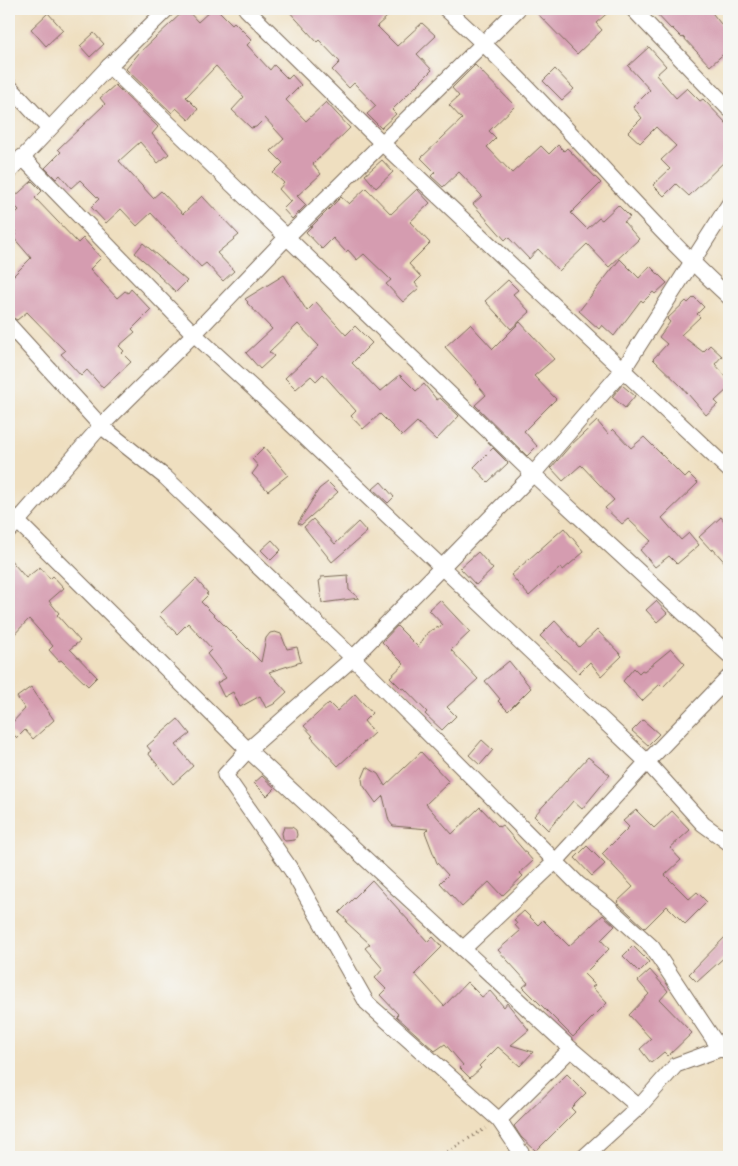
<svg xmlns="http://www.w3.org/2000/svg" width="738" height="1166" font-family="Dekko,sans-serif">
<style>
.building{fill:#d59cb0}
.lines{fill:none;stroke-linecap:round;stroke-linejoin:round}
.street-casing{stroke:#7a6957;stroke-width:17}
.path{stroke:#7a6957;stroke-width:3;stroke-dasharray:1 4;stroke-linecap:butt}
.street{stroke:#fff;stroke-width:15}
</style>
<rect width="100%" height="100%" fill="#f6f6f2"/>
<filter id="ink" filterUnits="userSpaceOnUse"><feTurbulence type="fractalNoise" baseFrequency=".02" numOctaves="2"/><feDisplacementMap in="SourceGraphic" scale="10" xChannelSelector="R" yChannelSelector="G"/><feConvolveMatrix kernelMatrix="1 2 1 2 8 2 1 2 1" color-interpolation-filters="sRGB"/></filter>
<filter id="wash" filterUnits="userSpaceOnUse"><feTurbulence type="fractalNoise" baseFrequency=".0096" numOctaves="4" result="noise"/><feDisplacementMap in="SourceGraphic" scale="20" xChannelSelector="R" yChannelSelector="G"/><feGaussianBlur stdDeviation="1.12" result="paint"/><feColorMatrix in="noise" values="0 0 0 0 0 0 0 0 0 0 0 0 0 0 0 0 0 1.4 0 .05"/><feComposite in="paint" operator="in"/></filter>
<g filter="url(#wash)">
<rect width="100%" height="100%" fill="#efdfc0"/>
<g id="blocks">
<!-- building -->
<g class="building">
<path d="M 186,9 L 198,22 L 212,9 L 217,9 L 232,24 L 234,22 L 252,40 L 247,45 L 270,70 L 274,65 L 288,79 L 292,75 L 301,85 L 286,100 L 306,121 L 326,102 L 350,128 L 313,164 L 321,174 L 297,196 L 306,205 L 292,219 L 283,209 L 292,200 L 290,201 L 279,189 L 284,183 L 273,173 L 283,163 L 271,151 L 284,139 L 265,118 L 256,127 L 251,128 L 232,110 L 244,97 L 216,66 L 186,97 L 198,109 L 189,120 L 176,108 L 172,113 L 126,69 L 139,53 Z"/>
<path d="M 287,9 L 396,9 L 377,26 L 397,46 L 422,23 L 436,36 L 417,54 L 432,70 L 392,110 L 396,114 L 381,128 L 367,114 L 376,106 L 354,83 L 349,88 L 332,70 L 340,62 L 319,40 L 317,42 Z"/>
<path d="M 533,9 L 612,9 L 596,23 L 602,30 L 577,54 Z"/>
<path d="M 652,9 L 709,9 L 729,34 L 729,49 L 710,66 L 683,37 L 682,38 L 672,28 L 671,29 Z"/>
<path d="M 48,13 L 63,30 L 46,46 L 31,29 Z"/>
<path d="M 94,33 L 104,44 L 90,57 L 80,46 Z"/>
<path d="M 649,47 L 666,66 L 656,75 L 676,98 L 687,88 L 700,101 L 703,99 L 729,126 L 729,157 L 689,196 L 676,184 L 664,196 L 653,185 L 670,169 L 661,160 L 676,146 L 656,127 L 640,143 L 628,132 L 642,118 L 633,107 L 650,90 L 628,66 Z"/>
<path d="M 475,65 L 515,106 L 489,131 L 496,138 L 487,147 L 512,173 L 541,146 L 549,154 L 558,145 L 564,151 L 567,148 L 601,183 L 571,213 L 587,229 L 599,218 L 602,220 L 618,205 L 630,217 L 624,222 L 639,239 L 609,267 L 587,244 L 559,271 L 538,249 L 529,259 L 508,237 L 505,240 L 473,204 L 482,196 L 459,172 L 443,187 L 431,176 L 435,172 L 421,158 L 462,119 L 449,105 L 459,96 L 452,88 Z"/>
<path d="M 555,69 L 574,89 L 562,100 L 543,81 Z"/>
<path d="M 115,85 L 158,127 L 152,134 L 169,154 L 158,163 L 140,142 L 119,161 L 153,198 L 161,191 L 183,214 L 202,196 L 239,235 L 217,253 L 234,271 L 223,281 L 206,263 L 201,267 L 151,213 L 137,226 L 121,209 L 106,223 L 91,207 L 99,199 L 80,180 L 71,188 L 60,175 L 56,179 L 45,168 L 61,152 L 58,149 L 105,104 L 100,98 Z"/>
<path d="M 382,160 L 393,172 L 376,188 L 365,175 Z"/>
<path d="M 32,181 L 42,191 L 35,198 L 78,243 L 83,238 L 101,258 L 90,269 L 117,298 L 125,291 L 128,293 L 131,289 L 151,310 L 132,329 L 135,332 L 119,346 L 124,351 L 122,353 L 131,362 L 103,388 L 87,370 L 81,376 L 61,354 L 65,351 L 27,312 L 17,320 L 9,316 L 9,280 L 31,258 L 13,237 L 17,233 L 9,225 L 9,220 L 19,210 L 10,201 Z"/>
<path d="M 366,188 L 391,214 L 417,189 L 430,203 L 410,222 L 430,243 L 409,264 L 421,277 L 415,283 L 419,288 L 403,302 L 386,284 L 391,280 L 364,254 L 357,260 L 348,250 L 346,252 L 333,238 L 322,249 L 306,232 L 341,197 L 349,204 Z"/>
<path d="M 143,243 L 187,281 L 176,292 L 158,275 L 159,274 L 135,253 Z"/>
<path d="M 620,259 L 639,278 L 650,266 L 667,283 L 655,294 L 653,292 L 643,302 L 641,300 L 614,336 L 602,325 L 599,329 L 579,311 Z"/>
<path d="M 284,275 L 307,311 L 316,302 L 346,335 L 355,326 L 372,343 L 352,363 L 380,392 L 400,375 L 416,391 L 424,384 L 437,400 L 440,398 L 459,416 L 436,440 L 417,422 L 402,436 L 380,414 L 363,429 L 351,416 L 356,411 L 323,374 L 316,381 L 311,376 L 296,389 L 285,378 L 319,346 L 298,324 L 269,352 L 274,356 L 260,369 L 246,353 L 272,329 L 247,303 L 248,302 L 245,299 Z"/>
<path d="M 508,280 L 518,290 L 513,294 L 530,312 L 511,329 L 485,301 Z"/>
<path d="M 694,297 L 704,307 L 697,314 L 700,317 L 681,335 L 703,352 L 710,345 L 722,356 L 715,364 L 729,380 L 729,388 L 715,401 L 718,404 L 706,415 L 682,387 L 653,359 L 667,344 L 659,337 L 670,322 L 667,319 L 686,301 L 688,303 Z"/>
<path d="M 520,322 L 554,359 L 534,376 L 556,399 L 524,431 L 537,446 L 527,456 L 475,405 L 486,395 L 476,383 L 477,382 L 445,347 L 470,324 L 493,349 Z"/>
<path d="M 622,385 L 635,396 L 625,408 L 612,397 Z"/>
<path d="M 597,421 L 608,434 L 613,429 L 631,448 L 644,437 L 685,478 L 689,474 L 698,483 L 662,518 L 681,540 L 689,533 L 699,545 L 677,564 L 669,556 L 655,567 L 640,550 L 651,541 L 628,519 L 622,524 L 605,508 L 614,500 L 581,465 L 563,481 L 551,468 L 570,446 Z"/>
<path d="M 264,447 L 288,475 L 268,491 L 252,474 L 258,466 L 252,459 Z"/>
<path d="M 493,448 L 508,463 L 488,482 L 474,467 Z"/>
<path d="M 328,482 L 338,492 L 301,525 L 298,523 L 319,489 Z"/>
<path d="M 381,482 L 394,497 L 388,503 L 373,489 Z"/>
<path d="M 721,517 L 729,527 L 729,567 L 713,549 L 712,551 L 699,537 Z"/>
<path d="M 313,519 L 335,544 L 358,522 L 367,532 L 332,562 L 304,527 Z"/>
<path d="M 564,528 L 584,552 L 563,570 L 560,568 L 529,596 L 511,575 Z"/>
<path d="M 272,540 L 281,550 L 271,560 L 261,550 Z"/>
<path d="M 478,552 L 493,569 L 476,585 L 460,568 Z"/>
<path d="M 9,558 L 26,578 L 40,567 L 50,579 L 53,576 L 64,588 L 49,601 L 59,613 L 57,615 L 80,641 L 70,649 L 97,677 L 88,686 L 61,660 L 59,661 L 49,650 L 53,646 L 29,619 L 9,640 Z"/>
<path d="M 348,575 L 349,590 L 359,598 L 322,603 L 319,580 L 321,580 L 321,577 Z"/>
<path d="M 196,579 L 208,593 L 206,594 L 208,595 L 201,602 L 261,662 L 266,638 L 270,633 L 275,632 L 281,634 L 287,649 L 297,647 L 301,662 L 269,672 L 287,692 L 274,704 L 266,708 L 260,696 L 240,707 L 233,692 L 224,697 L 217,683 L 226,678 L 207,654 L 212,649 L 188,623 L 177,634 L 159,615 Z"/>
<path d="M 440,600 L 470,632 L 451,650 L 478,679 L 447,707 L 456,716 L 442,730 L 425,714 L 427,712 L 404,688 L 402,689 L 390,677 L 404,664 L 382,642 L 397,626 L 418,647 L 428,632 L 443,625 L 429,610 Z"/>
<path d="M 656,601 L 667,613 L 657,622 L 646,610 Z"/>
<path d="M 555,621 L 579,647 L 597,630 L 622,656 L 601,676 L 590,662 L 579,673 L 540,636 Z"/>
<path d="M 671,649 L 685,664 L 663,687 L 660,684 L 642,701 L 623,681 L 634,668 L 639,673 L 642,670 L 644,671 Z"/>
<path d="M 509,661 L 531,688 L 508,711 L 498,701 L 500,699 L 485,681 Z"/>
<path d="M 31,687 L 54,720 L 33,739 L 25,730 L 17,738 L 9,730 L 9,726 L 25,709 L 17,697 Z"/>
<path d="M 355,694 L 372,713 L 364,721 L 374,733 L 338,766 L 311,737 L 313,736 L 304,726 L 329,703 L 337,711 Z"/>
<path d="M 178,719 L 190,734 L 176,745 L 193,766 L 173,784 L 148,753 L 151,751 L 147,746 Z"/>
<path d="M 643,720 L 659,734 L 648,745 L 632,731 Z"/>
<path d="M 482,740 L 493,750 L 480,765 L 469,755 Z"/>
<path d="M 421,752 L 449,782 L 426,804 L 452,834 L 480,807 L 499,827 L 502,825 L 533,861 L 520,873 L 523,876 L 502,896 L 489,882 L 462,907 L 440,883 L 448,875 L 437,863 L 425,832 L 428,829 L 393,826 L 389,821 L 383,796 L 376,803 L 363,785 L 362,779 L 367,767 L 378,774 L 385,786 Z"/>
<path d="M 588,757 L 610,775 L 582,809 L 573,801 L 548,830 L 534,816 Z"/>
<path d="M 262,776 L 275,788 L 267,796 L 254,783 Z"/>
<path d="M 636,810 L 654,828 L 672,811 L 690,830 L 670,848 L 681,860 L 665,875 L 689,899 L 697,892 L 707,902 L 685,924 L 667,906 L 645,928 L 617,902 L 633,887 L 602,854 L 629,827 L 623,821 Z"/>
<path d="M 284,827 L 292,827 L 296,830 L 297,835 L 295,840 L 285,841 L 283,838 L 282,833 Z"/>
<path d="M 587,846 L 605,864 L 592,876 L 575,858 Z"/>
<path d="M 372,880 L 428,942 L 433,937 L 442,947 L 415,974 L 444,1006 L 467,982 L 482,997 L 490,991 L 504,1007 L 507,1003 L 529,1030 L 511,1045 L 533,1052 L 520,1066 L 498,1047 L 479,1066 L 481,1068 L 470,1078 L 460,1068 L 463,1065 L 445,1044 L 435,1051 L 396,1016 L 398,1014 L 380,995 L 386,989 L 375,978 L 383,969 L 365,948 L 370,944 L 346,922 L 347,920 L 339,913 Z"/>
<path d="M 524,911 L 538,925 L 543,920 L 569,946 L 603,915 L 615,926 L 601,940 L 609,949 L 584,974 L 595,985 L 592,987 L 607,1003 L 573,1037 L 523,987 L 528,983 L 498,950 L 520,931 L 515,925 L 517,924 L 514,920 Z"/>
<path d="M 729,933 L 729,953 L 697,982 L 689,974 Z"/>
<path d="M 633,946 L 649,962 L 639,972 L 623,956 Z"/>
<path d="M 650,970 L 668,991 L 660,1000 L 692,1033 L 668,1056 L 664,1052 L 651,1063 L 640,1049 L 651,1039 L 629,1015 L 649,994 L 638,981 Z"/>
<path d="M 567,1074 L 586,1093 L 571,1108 L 575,1112 L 536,1151 L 521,1137 L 514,1126 Z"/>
</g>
</g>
</g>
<g filter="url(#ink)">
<use href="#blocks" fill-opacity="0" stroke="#7a6957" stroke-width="1"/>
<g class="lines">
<defs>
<g id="street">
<path d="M 246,9 L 382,143 L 729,470"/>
<path d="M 446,9 C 547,98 630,206 729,297"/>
<path d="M 633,9 L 729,109"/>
<path d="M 109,66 L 533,474 L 729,655"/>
<path d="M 9,86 L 49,129"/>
<path d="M 22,157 L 194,334 L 253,388 L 647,762 L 703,824 L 729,843"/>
<path d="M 9,172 L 109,66 L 167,9"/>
<path d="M 9,325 L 101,426 L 165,477 L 353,658 L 578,884 L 607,906 L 652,947 L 720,1049"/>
<path d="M 9,513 L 248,750 L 571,1049 L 639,1107"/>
<path d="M 9,531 L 101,426 L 194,334 L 287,237 L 518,9"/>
<path d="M 463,949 L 556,861 L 647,762 L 729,677"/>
<path d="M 499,1120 L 571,1049"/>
<path d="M 524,1157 L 499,1120 L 367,1003 L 292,871 L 225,775 L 248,750 L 353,658 L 533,474 L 623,370 L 729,204"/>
<path d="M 584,1157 L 639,1107 L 676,1065 L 720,1049 L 728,1051"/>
</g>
</defs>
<!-- street casing -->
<use href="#street" class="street-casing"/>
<!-- path -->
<path class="path" d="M 439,1157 L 486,1128"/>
<!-- street -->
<use href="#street" class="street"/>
</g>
</g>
<!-- margin -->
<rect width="738" height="1166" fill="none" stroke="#f6f6f2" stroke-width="30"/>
</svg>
